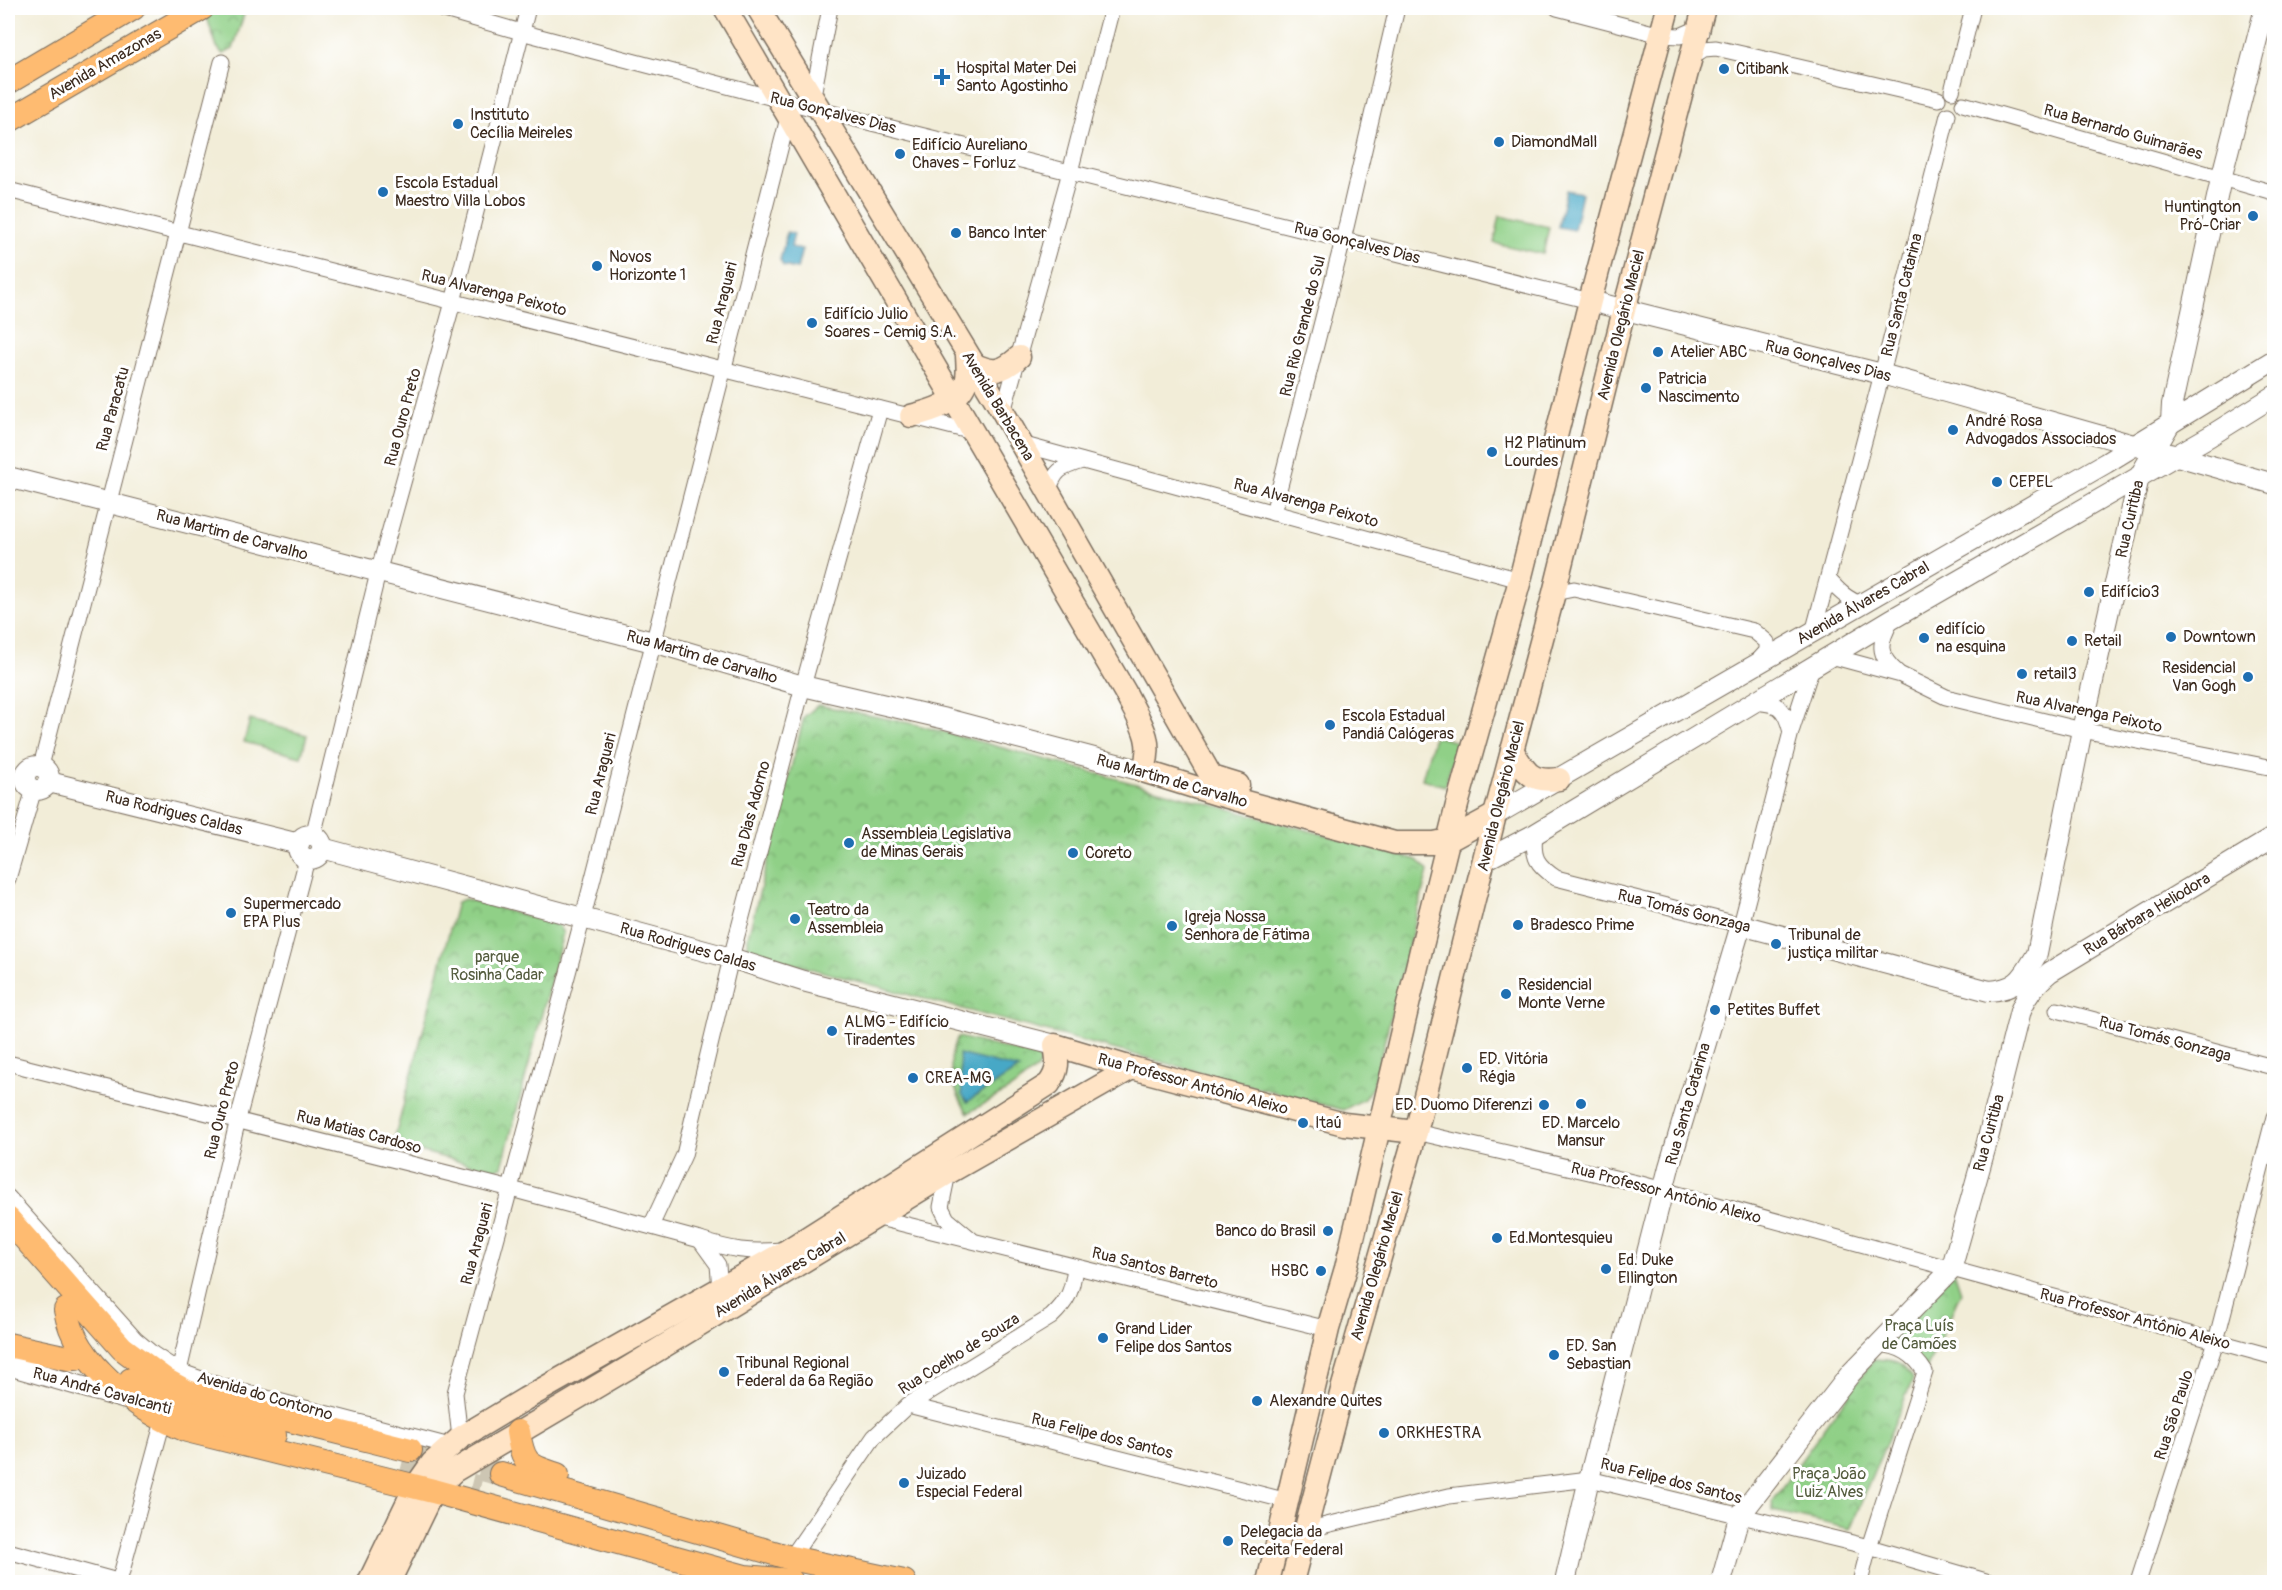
<svg xmlns="http://www.w3.org/2000/svg" width="2282" height="1590" font-family="Pangolin,sans-serif">
<style>
.grass{fill:#90d087;stroke:#667d52;stroke-width:1.5}
.park{fill:url(#park-crowns);stroke:#667d52;stroke-width:1.5}
.water{fill:#47a8c6;stroke:#416972;stroke-width:1.5}
.lines{fill:none;stroke-linecap:round;stroke-linejoin:round}
.primary-tunnel{stroke:#cdc6b3;stroke-width:24;stroke-dasharray:24 12;stroke-linecap:butt}
.minor-casing{stroke:#7b6e5f;stroke-width:17}
.tertiary-casing{stroke:#7b6e5f;stroke-width:22}
.secondary-casing{stroke:#7b6e5f;stroke-width:25}
.primary-casing{stroke:#7b6e5f;stroke-width:26}
.minor{stroke:#fff;stroke-width:15}
.tertiary{stroke:#fff;stroke-width:20}
.secondary{stroke:#ffe4c6;stroke-width:22}
.primary{stroke:#febb71;stroke-width:24}
.poi-dot{fill:#1f6fb2;stroke:#fff;stroke-width:2}
.labels{text-anchor:middle;dominant-baseline:central;stroke-width:6;stroke-linejoin:round;paint-order:stroke}
.street-label{font-size:16px;fill:#3b2a1e;stroke:#fff}
.poi-label{font-size:16px;fill:#3b2a1e;stroke:#fff;text-anchor:start}
.park-label{font-size:16px;fill:#545c3e;stroke:#fff}
</style>
<defs>
<pattern id="park-crowns" width="20" height="18" patternUnits="userSpaceOnUse" patternTransform="scale(1.5)"><rect width="20" height="18" fill="#90d087"/><path d="M2 6a3 3 0 1 1 6 0M12 15a3 3 0 1 1 6 0" fill="none" stroke="#77a96e"/></pattern>
</defs>
<rect width="100%" height="100%" fill="#fff"/>
<filter id="ink" filterUnits="userSpaceOnUse"><feTurbulence type="fractalNoise" baseFrequency=".0167" numOctaves="2"/><feDisplacementMap in="SourceGraphic" scale="12" xChannelSelector="R" yChannelSelector="G"/><feConvolveMatrix kernelMatrix="1 2 1 2 8 2 1 2 1" color-interpolation-filters="sRGB"/></filter>
<filter id="wash" filterUnits="userSpaceOnUse"><feTurbulence type="fractalNoise" baseFrequency=".008" numOctaves="4" result="noise"/><feDisplacementMap in="SourceGraphic" scale="24" xChannelSelector="R" yChannelSelector="G"/><feGaussianBlur stdDeviation="1.35" result="paint"/><feColorMatrix in="noise" values="0 0 0 0 0 0 0 0 0 0 0 0 0 0 0 0 0 1.4 0 .05"/><feComposite in="paint" operator="in"/></filter>
<g filter="url(#wash)">
<rect width="100%" height="100%" fill="#f2edd8"/>
<!-- grass -->
<g class="grass">
<path d="M 1500,216 L 1549,227 L 1543,254 L 1494,243 Z"/>
<path d="M 250,720 L 307,735 L 301,757 L 244,742 Z"/>
<path d="M 1434,736 L 1458,742 L 1445,786 L 1422,779 Z"/>
</g>
<!-- park -->
<g class="park">
<path d="M 213,8 L 246,8 L 233,49 L 223,54 L 217,47 L 205,12 Z"/>
<path d="M 818,705 L 914,724 L 1418,860 L 1428,871 L 1373,1086 L 1364,1099 L 1343,1110 L 748,952 L 748,937 L 804,717 Z"/>
<path d="M 465,899 L 558,925 L 563,933 L 502,1167 L 492,1170 L 400,1146 L 395,1137 L 457,902 Z"/>
<path d="M 958,1037 L 1036,1056 L 1040,1061 L 1038,1068 L 1012,1088 L 968,1113 C 953,1091 944,1061 958,1037 Z"/>
<path d="M 1954,1271 L 1961,1292 L 1925,1372 L 1886,1345 Z"/>
<path d="M 1874,1359 C 1894,1360 1904,1359 1913,1379 L 1850,1529 L 1773,1511 L 1772,1501 Z"/>
</g>
<!-- water -->
<g class="water">
<path d="M 1566,190 L 1582,193 L 1574,230 L 1558,227 Z"/>
<path d="M 787,232 L 794,234 L 791,247 L 802,249 L 797,269 L 783,266 L 780,260 Z"/>
<path d="M 959,1054 L 1019,1069 L 967,1102 L 962,1095 Z"/>
</g>
</g>
<g filter="url(#ink)">
<g class="lines">
<!-- primary-tunnel -->
<g class="primary-tunnel">
<path d="M 410,1450 L 501,1474"/>
<path d="M 401,1468 L 480,1488"/>
</g>
<defs>
<g id="minor">
<path d="M 438,8 L 521,32 L 819,110 L 1590,301"/>
<path d="M 1557,8 L 1661,35 L 1680,36 L 1698,28 L 1702,32"/>
<path d="M 1691,57 L 1704,49 L 1716,48 L 1938,99"/>
<path d="M 1952,91 L 1973,8"/>
<path d="M 812,100 L 830,8"/>
<path d="M 1963,104 L 2274,193"/>
<path d="M 8,190 L 973,432"/>
<path d="M 1003,412 L 1070,172 L 1112,8"/>
<path d="M 1021,444 L 1520,580"/>
<path d="M 1048,492 C 1055,470 1060,468 1082,461"/>
<path d="M 1273,513 L 1343,240 L 1397,8"/>
<path d="M 1828,579 C 1838,590 1847,600 1862,604"/>
<path d="M 1554,593 L 1574,589 L 1754,631 L 1767,642 L 1767,651 L 1757,662"/>
<path d="M 1892,619 C 1879,643 1876,654 1898,673"/>
<path d="M 1813,633 L 1882,374 L 1948,115"/>
<path d="M 1831,656 L 1901,675 L 1946,697 L 2082,730 L 2274,768"/>
<path d="M 1752,702 C 1779,704 1784,705 1791,732"/>
<path d="M 41,766 L 222,62"/>
<path d="M 1535,834 C 1532,858 1537,865 1556,878 L 1741,925 L 1791,732 L 1812,667"/>
<path d="M 313,836 L 378,573 L 453,302 L 528,8"/>
<path d="M 8,879 L 34,789"/>
<path d="M 2057,1010 L 2273,1067"/>
<path d="M 8,1063 L 511,1189 L 700,1240 C 731,1250 749,1253 782,1250"/>
<path d="M 1416,1132 L 1641,1184 L 2274,1357"/>
<path d="M 948,1173 L 941,1207 L 947,1219 L 971,1239"/>
<path d="M 8,1197 L 135,1339 L 153,1354 L 179,1371 L 221,1386 L 450,1446"/>
<path d="M 871,1216 L 1328,1329"/>
<path d="M 651,1226 L 684,1155 L 731,958 L 803,686 L 880,409"/>
<path d="M 700,1240 L 718,1265 L 720,1289"/>
<path d="M 179,1371 L 238,1119 L 307,859"/>
<path d="M 908,1405 L 1288,1501"/>
<path d="M 460,1438 L 455,1393 L 583,917 L 788,118"/>
<path d="M 1305,1530 L 1449,1496 L 1589,1479 L 1869,1547 L 1989,1582"/>
<path d="M 8,1551 L 121,1582"/>
<path d="M 791,1558 L 874,1437 L 908,1405 L 1051,1317 C 1069,1300 1072,1291 1075,1267"/>
<path d="M 119,1582 L 163,1421"/>
<path d="M 1860,1582 L 1869,1547 L 1925,1372 C 1914,1354 1900,1346 1879,1344"/>
<path d="M 2138,1582 L 2216,1341 L 2274,1117"/>
</g>
<g id="tertiary">
<path d="M 1590,301 L 1882,374 L 2141,447"/>
<path d="M 2170,454 L 2274,484"/>
<path d="M 8,477 L 653,642 L 803,686 L 946,719 L 1143,771"/>
<circle cx="37" cy="778" r="12"/>
<path d="M 49,782 L 299,844"/>
<path d="M 1495,815 L 2106,463 L 2274,360"/>
<circle cx="310" cy="847" r="12"/>
<path d="M 322,848 L 731,958 L 803,981 L 1055,1045"/>
<path d="M 1485,860 L 1535,834 L 1892,619 L 2210,436 L 2274,396"/>
<path d="M 8,1365 L 129,1400"/>
<path d="M 1565,1582 L 1589,1479 L 1669,1167 L 1741,925 L 1989,991 C 2019,989 2023,977 2037,954 L 2082,730 L 2139,477 L 2171,422 L 2172,404 L 2221,179 L 2265,8"/>
<path d="M 1721,1582 L 1739,1517 L 1851,1373 L 1951,1270 L 1987,1142 L 2020,1011 C 2027,994 2036,984 2050,972 L 2274,837"/>
</g>
<g id="secondary">
<path d="M 725,8 L 1125,692 C 1138,719 1156,740 1143,771 L 1220,795 L 1395,843 L 1434,843 L 1449,840 L 1495,815"/>
<path d="M 758,8 L 1003,412 L 1207,769 L 1212,777 L 1238,785"/>
<path d="M 973,364 C 994,374 1002,372 1019,357"/>
<path d="M 911,416 C 931,411 957,404 966,382 C 969,374 967,362 967,354"/>
<path d="M 1512,750 C 1526,773 1531,783 1559,779"/>
<path d="M 369,1582 L 415,1487 L 432,1463 L 460,1438 L 525,1399 L 788,1250 L 1049,1084 C 1059,1070 1058,1062 1055,1045 L 1132,1068 L 1344,1124 L 1416,1132"/>
<path d="M 389,1582 L 433,1491 L 454,1471 L 628,1368 L 948,1173 L 1132,1068"/>
<path d="M 1268,1582 L 1328,1329 L 1346,1268 L 1421,950 L 1457,805 L 1520,580 L 1590,301 L 1668,8"/>
<path d="M 1292,1582 L 1343,1386 L 1416,1132 L 1495,815 L 1554,593 L 1624,310 L 1704,8"/>
</g>
<g id="primary">
<path d="M 8,82 L 133,8"/>
<path d="M 8,121 L 202,8"/>
<path d="M 8,1219 L 122,1348 L 165,1380 L 187,1392 L 214,1401 L 410,1450"/>
<path d="M 66,1310 C 75,1364 139,1411 187,1430 L 433,1491 L 745,1577 L 791,1581"/>
<path d="M 8,1345 L 68,1358 L 76,1358 L 83,1351"/>
<path d="M 131,1380 L 159,1398 L 197,1416 L 274,1435"/>
<path d="M 518,1432 C 523,1463 527,1466 557,1475"/>
<path d="M 501,1474 L 791,1558 L 904,1582"/>
</g>
</defs>
<!-- minor casing -->
<use href="#minor" class="minor-casing"/>
<!-- tertiary casing -->
<use href="#tertiary" class="tertiary-casing"/>
<!-- secondary casing -->
<use href="#secondary" class="secondary-casing"/>
<!-- primary casing -->
<use href="#primary" class="primary-casing"/>
<!-- minor -->
<use href="#minor" class="minor"/>
<!-- tertiary -->
<use href="#tertiary" class="tertiary"/>
<!-- secondary -->
<use href="#secondary" class="secondary"/>
<!-- primary -->
<use href="#primary" class="primary"/>
</g>
</g>
<!-- markers -->
<g class="poi-dot">
<circle cx="1724" cy="69" r="6"/>
<path d="M939 68h6v6h6v6h-6v6h-6v-6h-6v-6h6z"/>
<circle cx="458" cy="124" r="6"/>
<circle cx="1499" cy="142" r="6"/>
<circle cx="900" cy="154" r="6"/>
<circle cx="383" cy="192" r="6"/>
<circle cx="2253" cy="216" r="6"/>
<circle cx="956" cy="233" r="6"/>
<circle cx="597" cy="266" r="6"/>
<circle cx="812" cy="323" r="6"/>
<circle cx="1658" cy="352" r="6"/>
<circle cx="1646" cy="388" r="6"/>
<circle cx="1953" cy="430" r="6"/>
<circle cx="1492" cy="452" r="6"/>
<circle cx="1997" cy="482" r="6"/>
<circle cx="2089" cy="592" r="6"/>
<circle cx="2171" cy="637" r="6"/>
<circle cx="1924" cy="638" r="6"/>
<circle cx="2072" cy="641" r="6"/>
<circle cx="2022" cy="674" r="6"/>
<circle cx="2248" cy="677" r="6"/>
<circle cx="1330" cy="725" r="6"/>
<circle cx="849" cy="843" r="6"/>
<circle cx="1073" cy="853" r="6"/>
<circle cx="231" cy="913" r="6"/>
<circle cx="795" cy="919" r="6"/>
<circle cx="1518" cy="925" r="6"/>
<circle cx="1172" cy="926" r="6"/>
<circle cx="1776" cy="944" r="6"/>
<circle cx="1506" cy="994" r="6"/>
<circle cx="1715" cy="1010" r="6"/>
<circle cx="832" cy="1031" r="6"/>
<circle cx="1467" cy="1068" r="6"/>
<circle cx="913" cy="1078" r="6"/>
<circle cx="1581" cy="1104" r="6"/>
<circle cx="1544" cy="1105" r="6"/>
<circle cx="1303" cy="1123" r="6"/>
<circle cx="1328" cy="1231" r="6"/>
<circle cx="1497" cy="1238" r="6"/>
<circle cx="1606" cy="1269" r="6"/>
<circle cx="1321" cy="1271" r="6"/>
<circle cx="1103" cy="1338" r="6"/>
<circle cx="1554" cy="1355" r="6"/>
<circle cx="724" cy="1372" r="6"/>
<circle cx="1257" cy="1401" r="6"/>
<circle cx="1384" cy="1433" r="6"/>
<circle cx="904" cy="1483" r="6"/>
<circle cx="1228" cy="1541" r="6"/>
</g>
<g class="labels">
<!-- street labels -->
<g class="street-label">
<text transform="translate(105 64) rotate(-30)">Avenida Amazonas</text>
<text transform="translate(833 113) rotate(14)">Rua Gonçalves Dias</text>
<text transform="translate(2123 132) rotate(16)">Rua Bernardo Guimarães</text>
<text transform="translate(1357 243) rotate(14)">Rua Gonçalves Dias</text>
<text transform="translate(494 293) rotate(14)">Rua Alvarenga Peixoto</text>
<text transform="translate(1902 295) rotate(-76)">Rua Santa Catarina</text>
<text transform="translate(722 303) rotate(-76)">Rua Araguari</text>
<text transform="translate(1621 325) rotate(-76)">Avenida Olegário Maciel</text>
<text transform="translate(1303 326) rotate(-76)">Rua Rio Grande do Sul</text>
<text transform="translate(1828 361) rotate(14)">Rua Gonçalves Dias</text>
<text transform="translate(998 406) rotate(59)">Avenida Barbacena</text>
<text transform="translate(113 409) rotate(-75)">Rua Paracatu</text>
<text transform="translate(403 417) rotate(-75)">Rua Ouro Preto</text>
<text transform="translate(1306 503) rotate(15)">Rua Alvarenga Peixoto</text>
<text transform="translate(2130 519) rotate(-77)">Rua Curitiba</text>
<text transform="translate(232 535) rotate(15)">Rua Martim de Carvalho</text>
<text transform="translate(1863 603) rotate(-30)">Avenida Álvares Cabral</text>
<text transform="translate(702 657) rotate(16)">Rua Martim de Carvalho</text>
<text transform="translate(2089 712) rotate(12)">Rua Alvarenga Peixoto</text>
<text transform="translate(601 774) rotate(-76)">Rua Araguari</text>
<text transform="translate(1172 781) rotate(16)">Rua Martim de Carvalho</text>
<text transform="translate(1501 796) rotate(-76)">Avenida Olegário Maciel</text>
<text transform="translate(174 813) rotate(14)">Rua Rodrigues Caldas</text>
<text transform="translate(751 814) rotate(-75)">Rua Dias Adorno</text>
<text transform="translate(1684 911) rotate(14)">Rua Tomás Gonzaga</text>
<text transform="translate(2147 914) rotate(-31)">Rua Bárbara Heliodora</text>
<text transform="translate(688 947) rotate(16)">Rua Rodrigues Caldas</text>
<text transform="translate(2165 1039) rotate(15)">Rua Tomás Gonzaga</text>
<text transform="translate(1193 1084) rotate(15)">Rua Professor Antônio Aleixo</text>
<text transform="translate(1688 1104) rotate(-74)">Rua Santa Catarina</text>
<text transform="translate(222 1110) rotate(-76)">Rua Ouro Preto</text>
<text transform="translate(359 1132) rotate(15)">Rua Matias Cardoso</text>
<text transform="translate(1989 1133) rotate(-75)">Rua Curitiba</text>
<text transform="translate(1666 1193) rotate(15)">Rua Professor Antônio Aleixo</text>
<text transform="translate(477 1244) rotate(-75)">Rua Araguari</text>
<text transform="translate(1377 1266) rotate(-74)">Avenida Olegário Maciel</text>
<text transform="translate(1155 1268) rotate(14)">Rua Santos Barreto</text>
<text transform="translate(780 1275) rotate(-31)">Avenida Álvares Cabral</text>
<text transform="translate(2135 1319) rotate(15)">Rua Professor Antônio Aleixo</text>
<text transform="translate(959 1354) rotate(-32)">Rua Coelho de Souza</text>
<text transform="translate(102 1391) rotate(15)">Rua André Cavalcanti</text>
<text transform="translate(265 1396) rotate(16)">Avenida do Contorno</text>
<text transform="translate(2174 1415) rotate(-72)">Rua São Paulo</text>
<text transform="translate(1102 1436) rotate(14)">Rua Felipe dos Santos</text>
<text transform="translate(1671 1481) rotate(14)">Rua Felipe dos Santos</text>
</g>
<!-- poi labels -->
<g class="poi-label">
<text x="956" y="68">Hospital Mater Dei<tspan x="956" dy="18">Santo Agostinho</tspan></text>
<text x="1736" y="69">Citibank</text>
<text x="470" y="115">Instituto<tspan x="470" dy="18">Cecília Meireles</tspan></text>
<text x="1511" y="142">DiamondMall</text>
<text x="912" y="145">Edifício Aureliano<tspan x="912" dy="18">Chaves - Forluz</tspan></text>
<text x="395" y="183">Escola Estadual<tspan x="395" dy="18">Maestro Villa Lobos</tspan></text>
<text x="2241" y="207" text-anchor="end">Huntington<tspan x="2241" dy="18">Pró-Criar</tspan></text>
<text x="968" y="233">Banco Inter</text>
<text x="609" y="257">Novos<tspan x="609" dy="18">Horizonte 1</tspan></text>
<text x="824" y="314">Edifício Julio<tspan x="824" dy="18">Soares - Cemig S.A.</tspan></text>
<text x="1670" y="352">Atelier ABC</text>
<text x="1658" y="379">Patricia<tspan x="1658" dy="18">Nascimento</tspan></text>
<text x="1965" y="421">André Rosa<tspan x="1965" dy="18">Advogados Associados</tspan></text>
<text x="1504" y="443">H2 Platinum<tspan x="1504" dy="18">Lourdes</tspan></text>
<text x="2009" y="482">CEPEL</text>
<text x="2101" y="592">Edifício3</text>
<text x="1936" y="629">edifício<tspan x="1936" dy="18">na esquina</tspan></text>
<text x="2183" y="637">Downtown</text>
<text x="2084" y="641">Retail</text>
<text x="2236" y="668" text-anchor="end">Residencial<tspan x="2236" dy="18">Van Gogh</tspan></text>
<text x="2034" y="674">retail3</text>
<text x="1342" y="716">Escola Estadual<tspan x="1342" dy="18">Pandiá Calógeras</tspan></text>
<text x="861" y="834">Assembleia Legislativa<tspan x="861" dy="18">de Minas Gerais</tspan></text>
<text x="1085" y="853">Coreto</text>
<text x="243" y="904">Supermercado<tspan x="243" dy="18">EPA Plus</tspan></text>
<text x="807" y="910">Teatro da<tspan x="807" dy="18">Assembleia</tspan></text>
<text x="1184" y="917">Igreja Nossa<tspan x="1184" dy="18">Senhora de Fátima</tspan></text>
<text x="1530" y="925">Bradesco Prime</text>
<text x="1788" y="935">Tribunal de<tspan x="1788" dy="18">justiça militar</tspan></text>
<text x="1518" y="985">Residencial<tspan x="1518" dy="18">Monte Verne</tspan></text>
<text x="1727" y="1010">Petites Buffet</text>
<text x="844" y="1022">ALMG - Edifício<tspan x="844" dy="18">Tiradentes</tspan></text>
<text x="1479" y="1059">ED. Vitória<tspan x="1479" dy="18">Régia</tspan></text>
<text x="925" y="1078">CREA-MG</text>
<text x="1532" y="1105" text-anchor="end">ED. Duomo Diferenzi</text>
<text x="1315" y="1123">Itaú</text>
<text x="1581" y="1123" text-anchor="middle">ED. Marcelo<tspan x="1581" dy="18">Mansur</tspan></text>
<text x="1316" y="1231" text-anchor="end">Banco do Brasil</text>
<text x="1509" y="1238">Ed.Montesquieu</text>
<text x="1618" y="1260">Ed. Duke<tspan x="1618" dy="18">Ellington</tspan></text>
<text x="1309" y="1271" text-anchor="end">HSBC</text>
<text x="1115" y="1329">Grand Lider<tspan x="1115" dy="18">Felipe dos Santos</tspan></text>
<text x="1566" y="1346">ED. San<tspan x="1566" dy="18">Sebastian</tspan></text>
<text x="736" y="1363">Tribunal Regional<tspan x="736" dy="18">Federal da 6ª Região</tspan></text>
<text x="1269" y="1401">Alexandre Quites</text>
<text x="1396" y="1433">ORKHESTRA</text>
<text x="916" y="1474">Juizado<tspan x="916" dy="18">Especial Federal</tspan></text>
<text x="1240" y="1532">Delegacia da<tspan x="1240" dy="18">Receita Federal</tspan></text>
</g>
<!-- park labels -->
<g class="park-label">
<text x="497" y="957">parque<tspan x="497" dy="18">Rosinha Cadar</tspan></text>
<text x="1919" y="1326">Praça Luís<tspan x="1919" dy="18">de Camões</tspan></text>
<text x="1829" y="1474">Praça João<tspan x="1829" dy="18">Luiz Alves</tspan></text>
</g>
</g>
<!-- margin -->
<rect width="2282" height="1590" fill="none" stroke="#fff" stroke-width="30"/>
</svg>
